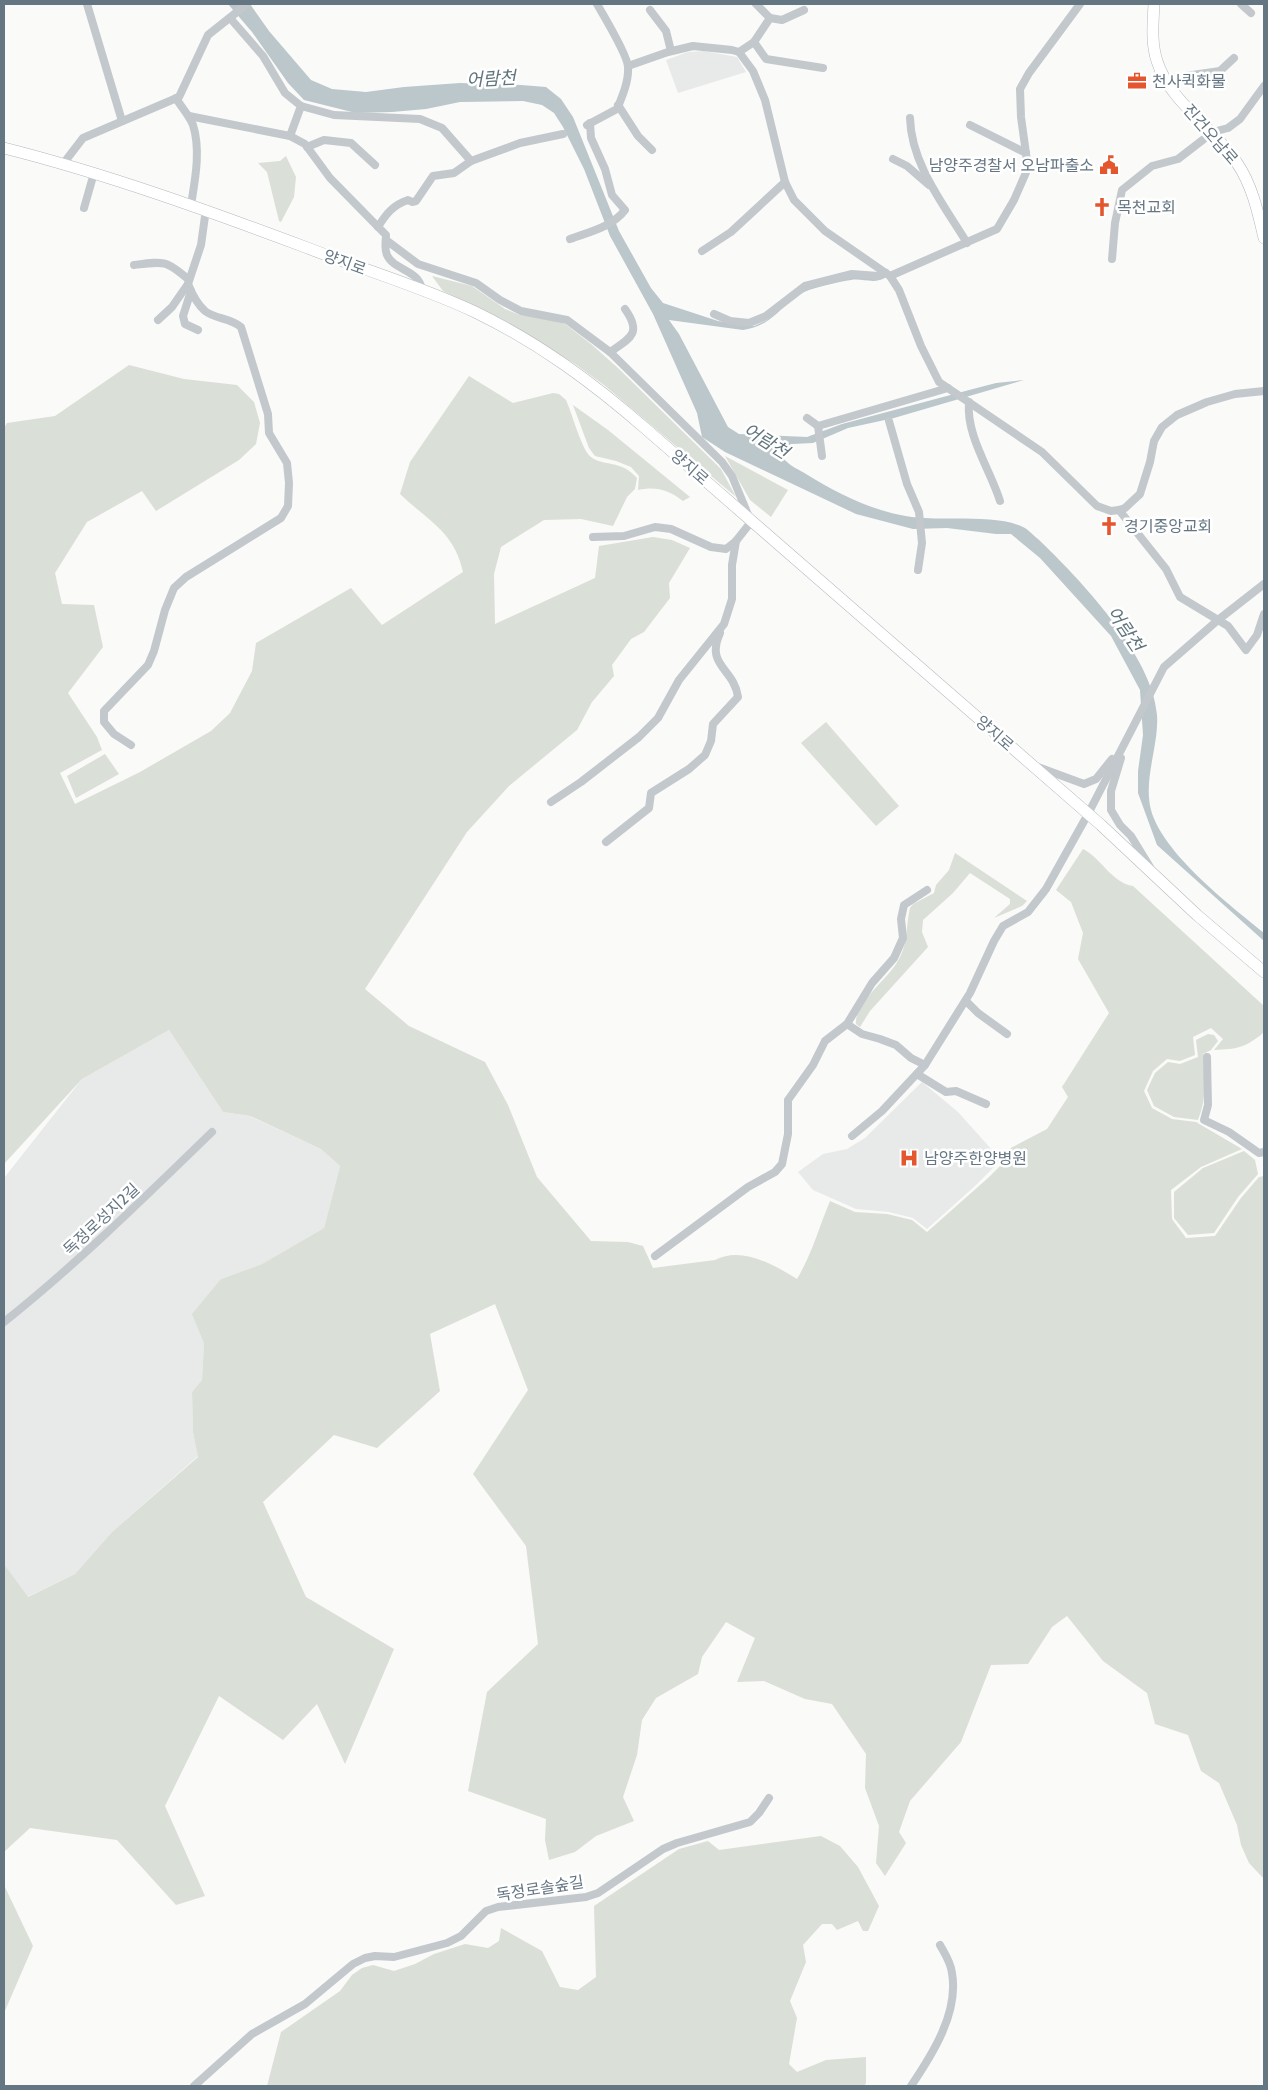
<svg xmlns="http://www.w3.org/2000/svg" width="1268" height="2090" font-family="Cabin,'Noto Sans KR',sans-serif">
	<style>
		.built { fill: #e8e9e9 }
		.green { fill: #dadfd7 }
		.water { fill: #bbc7cb }
		.lines { fill: none; stroke-linecap: round; stroke-linejoin: round }
		.secondary-casing { stroke: #b3babf; stroke-width: 12 }
		.street { stroke: #c3c8cc; stroke-width: 8 }
		.secondary { stroke: #fff; stroke-width: 11 }
		.labels { text-anchor: middle; stroke-width: 5; stroke-linejoin: round; paint-order: stroke }
		.poi-label { font-size: 16px; fill: #657683; stroke: #fff; text-anchor: start }
		.street-label { font-size: 16px; fill: #657683; stroke: #fff }
		.water-label { font-size: 18px; font-style: italic; fill: #60757c; stroke: #fff }
	</style>
	<rect width="100%" height="100%" fill="#fafaf8"/>
	<g class="built">
		<polygon points="704,51 737,57 746,72 678,93 666,60 688,52"/>
		<polygon points="169,1030 223,1112 249,1116 321,1149 340,1166 324,1228 262,1264 221,1279 204,1343 202,1380 192,1392 193,1432 198,1456 112,1532 75,1574 27,1597 4,1564 4,1178 82,1079"/>
		<polygon points="922,1082 958,1112 1001,1160 976,1185 927,1229 913,1218 889,1212 856,1209 813,1190 798,1172 823,1154 847,1149 865,1138"/>
	</g>
	<g class="green">
		<polygon points="286,156 296,177 294,197 281,222 279,221 267,172 258,163 280,161"/>
		<polygon points="432,276 472,286 505,309 520,315 537,316 565,324 591,344 618,368 721,469 736,497 604,385 575,364 508,323 443,291"/>
		<path d="M129,365L184,379L237,385L254,402L260,423L256,444L239,460L156,511L142,491L87,522L55,573L62,604L94,605L103,647L68,693L97,737L102,750L60,773L75,804L140,772L211,731L230,713L252,671L256,643L351,588L382,625L463,572C454,531 428,521 400,494L410,462L469,376L513,403L553,393L559,394L566,400C572,413 582,451 591,457C604,467 620,459 637,478L635,489L627,497L613,526L581,519L544,520L501,547L494,574L495,624L595,578L599,546L653,537L672,540L690,548L669,583L670,598L644,632L631,639L612,665L614,676L592,702L577,730L509,786L467,832L365,989L409,1026L485,1062L508,1105L537,1177L591,1241L628,1242L643,1246L653,1268L715,1260C742,1246 774,1265 797,1279C812,1254 819,1227 830,1201L855,1212L887,1214L912,1220L927,1232L988,1178L1005,1161L1001,1153L1047,1129L1068,1097L1062,1087L1109,1013L1078,959L1083,933L1071,902L1056,890L1083,849C1102,859 1112,883 1133,886L1264,1006L1263,1033C1245,1048 1237,1049 1214,1050L1223,1039L1211,1028L1193,1037L1195,1055L1180,1061L1167,1059L1153,1071L1144,1091L1152,1108L1172,1119L1196,1122L1242,1149L1201,1167L1171,1190L1172,1219L1186,1238L1215,1236L1241,1198L1259,1177L1264,1176V1879L1249,1863L1241,1845L1237,1825L1219,1783L1201,1771L1188,1735L1155,1724L1147,1693L1103,1661L1067,1616L1052,1627L1028,1664L991,1665L961,1742L910,1801L899,1832L906,1843L885,1876L876,1863L879,1826L865,1788L866,1754L832,1704L805,1699L764,1681L737,1682L755,1638L726,1622L702,1657L698,1674L656,1698L642,1720L637,1755L623,1797L634,1821L596,1836L575,1852L549,1860L545,1840L546,1819L468,1791L487,1692L538,1644L526,1546L473,1474L528,1390L495,1304L430,1334L440,1391L377,1448L334,1435L263,1502L306,1597L394,1649L345,1764L317,1704L283,1740L219,1696L165,1806L205,1896L176,1905L117,1840L30,1828L4,1852V1564L28,1597L75,1574L112,1532L198,1457L193,1432L192,1392L202,1380L204,1343L192,1314L221,1279L262,1264L324,1228L340,1166L321,1149L250,1116L223,1112L169,1030L82,1079L4,1164V428L7,423L55,416Z"/>
		<path d="M573,405L608,430L690,497L683,501C669,490 656,486 638,490L639,476L631,467L616,461L595,456L589,448Z"/>
		<polygon points="725,456 788,490 771,517 750,500"/>
		<polygon points="826,722 899,806 876,826 801,743"/>
		<polygon points="105,754 119,774 76,798 67,776"/>
		<path d="M955,853L1027,901L1022,906L994,918L1010,904V899L970,873L953,893L923,920L922,932L928,947L870,1011L860,1027L856,1024C854,1004 886,980 896,964C909,944 905,930 910,908L913,904L934,893L936,885L949,870Z"/>
		<path d="M1208,1034L1214,1035L1218,1041L1211,1050L1203,1054C1205,1077 1207,1098 1198,1120L1174,1117L1154,1106L1147,1090L1155,1073L1168,1062L1180,1064L1198,1057L1196,1040Z"/>
		<polygon points="1244,1151 1255,1160 1258,1174 1238,1197 1214,1233 1188,1235 1174,1218 1174,1192 1203,1168"/>
		<polygon points="821,1836 840,1846 858,1867 879,1906 868,1931 863,1931 858,1921 837,1930 832,1924 822,1924 803,1945 806,1962 790,2001 797,2018 789,2064 797,2072 826,2060 866,2057 866,2083 864,2086 267,2086 281,2032 340,1991 352,1975 362,1968 373,1965 394,1971 415,1964 434,1954 465,1944 488,1948 499,1941 501,1928 542,1951 560,1987 578,1990 596,1977 594,1906 679,1849 708,1841 719,1850"/>
		<polygon points="4,1885 33,1946 4,2013"/>
	</g>
	<path class="water" d="M228,4H250L269,31L311,80L332,89L366,92L404,87L460,83L521,85L546,87L561,99L573,117L619,231L651,288L663,303L718,321L743,326H754L767,320L805,289L845,277H886C875,285 863,278 851,280C838,282 822,286 809,290C783,299 776,326 743,330L669,320L679,334L728,427L739,434L807,437L842,424L973,389L996,383L1024,380L894,418L848,428L813,443L792,444L778,450C780,454 783,459 787,462C792,467 800,470 806,474C841,496 883,516 924,518C952,520 998,515 1023,527C1028,529 1034,536 1038,539C1079,578 1153,656 1157,715C1159,746 1143,779 1151,810C1163,854 1230,905 1264,933V941L1157,845L1138,793V771L1143,735L1140,690L1111,636L1040,558L1011,534H996L947,528L913,529L856,514L725,452L702,437L697,413L653,314L610,236L584,169L563,127L554,113L542,105L523,101L460,102L426,109L392,112L356,113L304,100L288,83L252,32Z"/>
	<g class="lines">
		<g class="secondary-casing">
			<g id="secondary">
				<path d="M1154,4C1153,23 1151,43 1157,61C1170,103 1214,127 1237,163C1252,185 1258,212 1264,238"/>
				<path d="M4,148C107,174 206,210 305,247C361,269 420,286 475,312C539,343 592,382 646,429L1101,825L1197,915L1264,972"/>
			</g>
		</g>
		<g class="street">
			<polyline points="87,4 122,121"/>
			<polyline points="756,4 770,18"/>
			<polyline points="1241,4 1251,13"/>
			<polyline points="650,10 666,31 671,51"/>
			<polyline points="230,18 263,56 285,93 301,106 334,115 420,119 442,128 471,161"/>
			<polyline points="754,42 766,59 823,68"/>
			<polyline points="739,52 754,42 770,18 782,20 804,10"/>
			<polyline points="628,66 668,52 693,46 732,50 739,52 753,71 765,100 785,182 794,200 825,231 890,276 899,290 921,346 939,382 1042,452 1097,506 1111,511 1119,510 1125,508 1140,494 1150,462 1154,441 1162,427 1177,415 1207,402 1235,394 1264,391"/>
			<polyline points="1165,79 1220,71 1234,58"/>
			<path d="M176,98C181,107 189,115 193,125C201,150 195,180 191,205"/>
			<polyline points="618,105 638,136 652,150"/>
			<path d="M189,116L290,136L305,144L330,178L386,235C386,242 384,249 387,255C394,271 419,269 422,290"/>
			<path d="M910,118C911,164 944,205 967,243"/>
			<path d="M587,125L617,109C622,97 629,81 628,67C628,56 604,16 597,4"/>
			<polyline points="970,125 1026,153"/>
			<polyline points="290,136 301,106"/>
			<polyline points="307,147 324,140 351,143 375,165"/>
			<polyline points="893,159 907,166 929,185"/>
			<polyline points="63,164 83,138 179,97 208,35 247,4"/>
			<polyline points="84,208 94,173"/>
			<path d="M378,227C386,214 393,205 408,200L412,202L416,201L433,176L454,173L471,161L520,143L563,134"/>
			<path d="M570,239C589,232 612,227 625,210L612,195L605,169L591,138L590,123"/>
			<polyline points="386,240 418,264 476,283 500,300 521,311 567,320 610,352 722,462 732,476 751,522 736,541 726,549 711,547 671,529 655,527 624,536 593,537"/>
			<polyline points="702,251 731,232 785,182"/>
			<polyline points="1112,259 1115,223 1122,190 1152,166 1178,159 1213,132 1228,128 1240,119 1264,86"/>
			<path d="M134,265C164,261 166,260 189,280"/>
			<polyline points="890,276 997,229 1014,200 1028,168 1021,117 1020,89 1029,73 1080,4"/>
			<polyline points="191,291 183,316 185,324 198,330"/>
			<polyline points="714,314 730,321 749,323 766,316 805,286 852,274 878,276 886,273"/>
			<polyline points="158,320 172,307 188,284"/>
			<path d="M610,352C631,338 642,333 625,309"/>
			<path d="M969,402C966,436 990,469 1000,501"/>
			<polyline points="807,418 818,426 948,388"/>
			<polyline points="889,421 907,484 919,512 922,543 918,570"/>
			<polyline points="818,426 822,456"/>
			<polyline points="1119,510 1166,569 1180,597 1228,626 1246,650 1257,635 1264,614"/>
			<path d="M131,745L114,734L104,722V711L148,665L154,651L165,610L174,588L186,577L281,518L288,506L289,483L287,463L269,433L268,414L241,327C230,318 215,319 205,311C197,304 192,294 188,284L201,245L206,209"/>
			<polyline points="1121,758 1111,791 1111,810 1120,825 1131,836 1150,867"/>
			<polyline points="1038,767 1084,784 1096,779 1112,759"/>
			<polyline points="551,802 581,782 639,737 658,718 679,680 724,624 732,599 732,565 736,541"/>
			<path d="M606,842L649,808L651,793L689,769L705,755L711,741L713,724L738,697C734,668 705,666 720,633"/>
			<polyline points="966,1001 978,1013 1007,1034"/>
			<polyline points="847,1024 862,1034 880,1039 896,1045 911,1058 925,1065"/>
			<polyline points="1207,1057 1208,1105 1204,1120 1229,1132 1259,1153 1264,1152"/>
			<polyline points="917,1074 946,1092 956,1091 986,1104"/>
			<polyline points="852,1136 882,1111 925,1065 970,993 994,941 1003,926 1028,912 1046,889 1088,814 1164,667 1218,620 1264,584"/>
			<polyline points="655,1256 748,1187 775,1172 782,1164 788,1134 788,1100 813,1065 825,1041 847,1024 872,983 894,958 903,938 901,919 904,905 927,890"/>
			<path d="M4,1322C77,1264 145,1197 212,1132"/>
			<polyline points="194,2086 252,2034 305,2004 353,1964 365,1958 375,1956 394,1957 447,1943 461,1936 486,1911 498,1907 586,1897 598,1893 663,1849 677,1843 750,1822 759,1813 769,1798"/>
			<path d="M911,2086C932,2055 959,2013 952,1973C951,1963 945,1954 940,1945"/>
		</g>
		<use href="#secondary" class="secondary"/>
	</g>
	<defs>
		<g id="office-bare" transform="scale(1.5)"><path d="M-6-3h4V-5.5h4V-3h4V5H-6ZM-1-4.5V-3h2v-1.5ZM-6 0V1H6V0Z" fill="#e4572e" stroke="#fff" stroke-width="2.5" paint-order="stroke"/></g>
		<g id="civic-bare" transform="scale(1.5)"><path d="M-.6-6.5H3V-4.5H.6V-3L4-1V1h2V6H-6V1h2V-1L-.6-3ZM-1.2 2.5V6h2.4V2.5Z" fill="#e4572e" stroke="#fff" stroke-width="2.5" paint-order="stroke"/></g>
		<g id="church-bare" transform="scale(1.5)"><path d="M-1.2-6h2.4v3.5h3.3v2.4h-3.3V6h-2.4V-.1h-3.3v-2.4h3.3Z" fill="#e4572e" stroke="#fff" stroke-width="2.5" paint-order="stroke"/></g>
		<g id="hospital-bare" transform="scale(1.5)"><path d="M-5-5h3v3.5h4V-5h3V5h-3V1.5h-4V5h-3Z" fill="#e4572e" stroke="#fff" stroke-width="2.5" paint-order="stroke"/></g>
	</defs>
	<g fill-rule="evenodd">
		<use href="#office-bare" x="1137" y="81"/>
		<use href="#civic-bare" x="1109" y="165"/>
		<use href="#church-bare" x="1102" y="207"/>
		<use href="#church-bare" x="1109" y="526"/>
		<use href="#hospital-bare" x="909" y="1158"/>
	</g>
	<g class="labels">
		<g class="poi-label">
			<text x="1152" y="87">천사퀵화물</text>
			<text x="1094" y="171" text-anchor="end">남양주경찰서 오남파출소</text>
			<text x="1117" y="213">목천교회</text>
			<text x="1124" y="532">경기중앙교회</text>
			<text x="924" y="1164">남양주한양병원</text>
		</g>
		<g class="street-label">
			<text transform="translate(1211 134) rotate(49)" y="6">진건오남로</text>
			<text transform="translate(345 262) rotate(20)" y="6">양지로</text>
			<text transform="translate(690 467) rotate(41)" y="6">양지로</text>
			<text transform="translate(995 733) rotate(41)" y="6">양지로</text>
			<text transform="translate(101 1219) rotate(-43)" y="6">독정로성지2길</text>
			<text transform="translate(540 1888) rotate(-9)" y="6">독정로솔숲길</text>
		</g>
		<g class="water-label">
			<text transform="translate(491 79) rotate(-3)" y="6">어람천</text>
			<text transform="translate(766 441) rotate(32)" y="6">어람천</text>
			<text transform="translate(1125 629) rotate(56)" y="6">어람천</text>
		</g>
	</g>
	<rect width="1268" height="2090" fill="none" stroke="#657683" stroke-width="10"/>
</svg>
